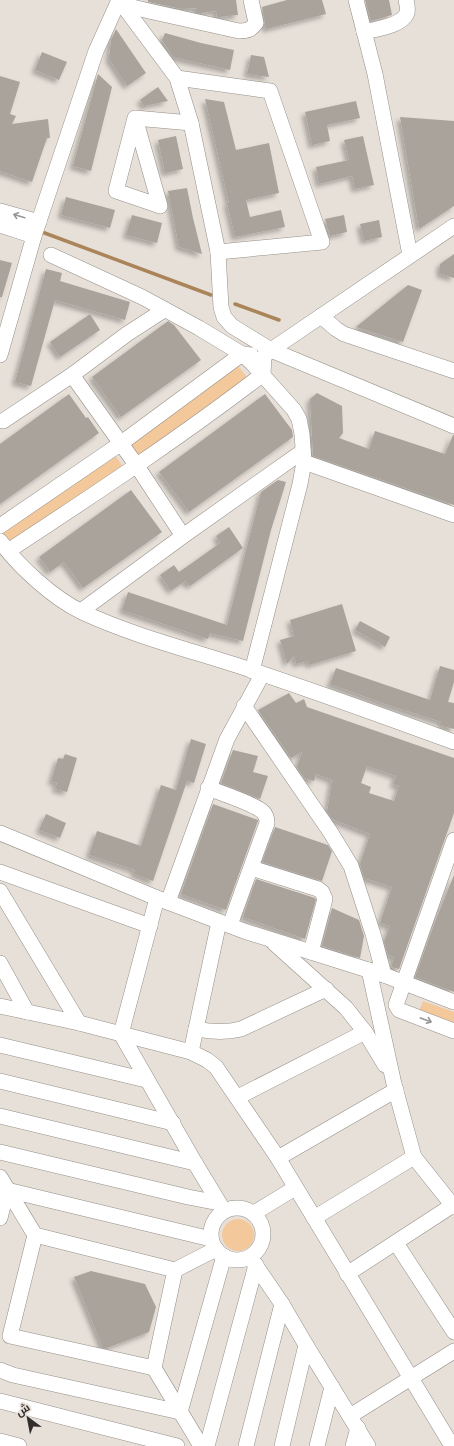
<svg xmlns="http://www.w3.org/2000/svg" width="454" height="1446" font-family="'Archivo Narrow',Cairo,sans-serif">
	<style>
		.green { fill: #f3c89a }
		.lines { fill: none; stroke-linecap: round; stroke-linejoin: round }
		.stream { stroke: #ab855a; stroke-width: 3.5 }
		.building { fill: #a9a39c; fill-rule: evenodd; filter: url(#shadow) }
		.minor-casing { stroke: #958f88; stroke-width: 16 }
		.minor { stroke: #fff; stroke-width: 15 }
		.oneway { stroke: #989696 }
	</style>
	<defs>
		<filter id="shadow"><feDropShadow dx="-3.5" dy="3.5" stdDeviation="2" flood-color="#0004"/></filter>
	</defs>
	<rect width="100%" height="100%" fill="#e7e0d9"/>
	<g class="green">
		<polygon points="236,363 249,380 141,464 126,442"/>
		<polygon points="113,453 128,473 9,547 0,535 0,531"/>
		<polygon points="423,1001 454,1012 454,1026 418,1013"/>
		<circle cx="238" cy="1235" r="16"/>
	</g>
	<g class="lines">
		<g class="stream">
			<polyline points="42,232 211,295"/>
			<polyline points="235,304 279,320"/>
		</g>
	</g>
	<g class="building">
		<polygon points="148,0 236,0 238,15 218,17 217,17 216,11 200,13 197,13 197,8 182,9 148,2"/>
		<polygon points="287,0 322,0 326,14 266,29 262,7"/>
		<polygon points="365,0 389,0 392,15 371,21"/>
		<polygon points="116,29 146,73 127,86 109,59 111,40"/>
		<polygon points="165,33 201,43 234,50 230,70 173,57 162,40"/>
		<polygon points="42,52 67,62 59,80 35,70"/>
		<polygon points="251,55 264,57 269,77 247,74"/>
		<polygon points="98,74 112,87 91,171 73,166"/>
		<polygon points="0,76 20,82 10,114 16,116 12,124 48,119 50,138 47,138 32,182 0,171"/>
		<polygon points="158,87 168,101 144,106 140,100"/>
		<polygon points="205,99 224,102 236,150 269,143 279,193 246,200 250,217 281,210 285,227 235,237 227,203 229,203"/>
		<polygon points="356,101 360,118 327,125 330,141 312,145 305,112"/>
		<polygon points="400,117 454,121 454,206 419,229"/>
		<polygon points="176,136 183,169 165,173 158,140"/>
		<polygon points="363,136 374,185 355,189 352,176 319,184 316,167 349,160 344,140"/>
		<polygon points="187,188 193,218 202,254 179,247 168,191"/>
		<polygon points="66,197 115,210 110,228 61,215"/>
		<polygon points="132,215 162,223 157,243 126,235"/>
		<polygon points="344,215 347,232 330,236 325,219"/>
		<polygon points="379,220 382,237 364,241 360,224"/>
		<polygon points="454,254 454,278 440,274 440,264"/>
		<polygon points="0,260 12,263 2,297 0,297"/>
		<polygon points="46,269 62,273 60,281 130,302 125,320 55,300 31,386 15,382"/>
		<polygon points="408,285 422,290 403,342 356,327"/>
		<polygon points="90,314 100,330 60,357 50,342"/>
		<polygon points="168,321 174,325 201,360 121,417 92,377"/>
		<polygon points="317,393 342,406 343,433 339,438 369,449 375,431 445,454 453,435 454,435 454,505 313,456 310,399"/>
		<polygon points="69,394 86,418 88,417 99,433 0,504 0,444"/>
		<polygon points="265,394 292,430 293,437 189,512 159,472"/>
		<polygon points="278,480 286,482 271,530 243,641 210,633 208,639 122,610 128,592 227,625 261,492"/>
		<polygon points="131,490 162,532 83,588 64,562 50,572 39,557"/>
		<polygon points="229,527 243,548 190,586 185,581 171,591 160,575 174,565 179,572 192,563 220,543 216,536"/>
		<polygon points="342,604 356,651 309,665 308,661 296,664 294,656 287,664 280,640 294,636 290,620"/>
		<polygon points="360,621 390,637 385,647 355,630"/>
		<polygon points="440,666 454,670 454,682 448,702 454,703 454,729 442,726 442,722 391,706 330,684 336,668 430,700"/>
		<path d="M289,693L296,703L304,699L307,707L454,758V813L399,969L391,967L394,957L388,955L384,942L390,926L380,923L392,887L364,878L360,864L370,834L332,819L327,812L332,780L316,774L314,781L304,778L297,767L302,752L291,758L258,710ZM367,766L396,776L393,784L399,786L394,801L369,793L371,787L361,783Z"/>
		<polygon points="191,739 206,744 194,783 187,781 153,881 134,874 135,870 89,855 97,831 141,846 161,785 176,790"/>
		<polygon points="233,750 258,756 253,772 268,776 260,799 221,783"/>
		<polygon points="65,754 77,758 67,792 55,789 57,783 51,781 58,758 63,759"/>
		<polygon points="213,804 258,820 258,821 226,910 181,894"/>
		<polygon points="46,814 66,823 60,838 39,830"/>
		<polygon points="275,827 328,845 332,851 322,881 262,862"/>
		<polygon points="454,875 454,992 415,977 435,922"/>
		<polygon points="256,879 315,898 316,900 305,939 243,917"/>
		<polygon points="332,908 359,920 364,936 360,958 322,946"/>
		<polygon points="91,1271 145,1284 156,1307 149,1332 107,1348 103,1348 74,1277"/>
	</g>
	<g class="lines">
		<g class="minor-casing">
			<g id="minor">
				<polyline points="119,0 177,78 191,123 218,252 221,307 224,317 232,326 271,350 454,426"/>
				<polyline points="356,0 375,74 410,255"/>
				<path d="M120,1L128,6L149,11L239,31C247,31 251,30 256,23L251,0"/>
				<path d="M364,32C376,29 402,26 407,13C408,9 407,4 406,0"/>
				<polyline points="177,78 270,91 322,242 218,252"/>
				<polyline points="135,118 160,206 116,191 135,118 191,123"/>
				<polyline points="0,211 39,222"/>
				<polyline points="0,225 34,236"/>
				<polyline points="51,255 142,297 199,328 242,354 252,363 294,410 299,419 302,434 304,462 300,484 252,671"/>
				<polyline points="321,316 336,329 344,334 454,371"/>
				<polyline points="0,355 34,236 96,51 119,0"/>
				<polyline points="72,375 137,466 183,536"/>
				<polyline points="3,421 72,375 127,334 164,310"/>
				<polyline points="304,462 454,515"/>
				<polyline points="0,526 120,444 242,354 251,355"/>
				<path d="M0,541C18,566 53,598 82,612C136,637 194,651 251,670C319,693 386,717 454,742"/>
				<path d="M8,551C95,494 181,437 263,374L264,356L271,350L454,226"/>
				<polyline points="81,611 183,536 303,451"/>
				<polyline points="244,706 331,833 351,866 373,934 384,975"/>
				<path d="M208,788C221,793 255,804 263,812C266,815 267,819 267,823L230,925"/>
				<polyline points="0,833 157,898 244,931 384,975 454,1002"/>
				<polyline points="454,840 396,1005 399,1010 454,1031"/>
				<polyline points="251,868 318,889 322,892 325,899 311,952"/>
				<polyline points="0,872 150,926"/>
				<polyline points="0,891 79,1023"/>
				<polyline points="157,898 121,1034 195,1163 224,1211"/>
				<polyline points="168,902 227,739 262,675"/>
				<polyline points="274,943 346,1008 365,1032 385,1065"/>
				<polyline points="0,963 27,1012"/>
				<polyline points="369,970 394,1084 414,1157 454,1207"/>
				<polyline points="0,1006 79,1023 191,1052 207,1060 216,1067 278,1158 452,1446"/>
				<path d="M196,1029C212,1032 225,1033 241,1029L326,989"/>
				<polyline points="0,1045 146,1080"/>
				<polyline points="191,1052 219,922"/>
				<polyline points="0,1081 173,1123"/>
				<polyline points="238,1097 365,1032"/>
				<polyline points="0,1116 195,1163"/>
				<polyline points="0,1152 188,1197 219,1203"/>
				<polyline points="278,1158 396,1090"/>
				<polyline points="0,1177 35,1235 175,1270 154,1368 201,1446"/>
				<circle cx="237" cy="1234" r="26"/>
				<polyline points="254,1213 295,1188"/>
				<polyline points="0,1218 7,1190 211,1239"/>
				<polyline points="314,1218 414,1157"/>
				<polyline points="35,1235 10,1336 154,1368"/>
				<polyline points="396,1243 454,1332"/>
				<polyline points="250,1257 282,1304 306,1345 368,1446"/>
				<polyline points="175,1270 216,1249"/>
				<polyline points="347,1274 453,1205 454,1203"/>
				<polyline points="0,1370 13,1375 180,1412 224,1256"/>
				<polyline points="0,1401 177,1446"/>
				<polyline points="350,1416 454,1351"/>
				<polyline points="0,1441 19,1446"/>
				<polyline points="207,1446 256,1265"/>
				<polyline points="246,1446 282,1304"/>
				<polyline points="282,1446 306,1345"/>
				<polyline points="317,1446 332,1387"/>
				<polyline points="353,1446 358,1428"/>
			</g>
		</g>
		<use href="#minor" class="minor"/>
	</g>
	<defs><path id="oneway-shaft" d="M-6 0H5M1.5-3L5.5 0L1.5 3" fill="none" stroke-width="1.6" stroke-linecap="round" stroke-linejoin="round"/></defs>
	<g class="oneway">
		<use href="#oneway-shaft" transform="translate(19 216) rotate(-163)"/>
		<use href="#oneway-shaft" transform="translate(426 1020) rotate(20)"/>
	</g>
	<g transform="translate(28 1418) rotate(328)" stroke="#e7e0d9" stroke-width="3" paint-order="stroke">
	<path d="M0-3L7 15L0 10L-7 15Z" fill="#312e2c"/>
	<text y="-6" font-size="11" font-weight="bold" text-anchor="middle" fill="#312e2c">ش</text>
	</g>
</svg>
